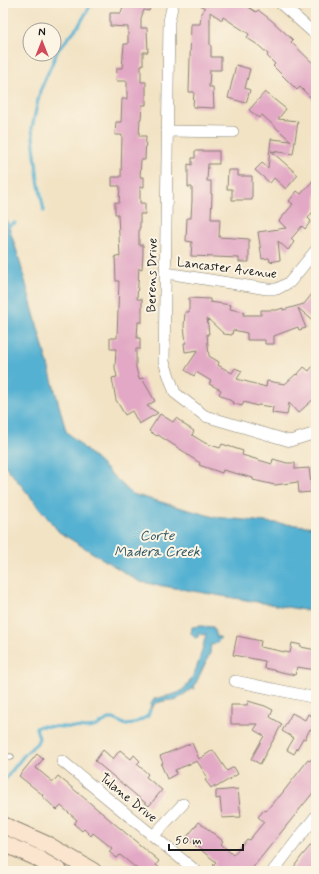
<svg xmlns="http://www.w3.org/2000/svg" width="319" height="874" font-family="Mynerve,sans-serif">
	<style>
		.water { fill: #54b1d2; stroke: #386677 }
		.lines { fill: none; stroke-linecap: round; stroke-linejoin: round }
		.stream { stroke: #54b1d2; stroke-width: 3 }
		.building { fill: #e2a8c5 }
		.lane-casing { stroke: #878070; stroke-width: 7 }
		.street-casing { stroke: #878070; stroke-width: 12 }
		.secondary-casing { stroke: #878070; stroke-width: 18 }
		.lane { stroke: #fff; stroke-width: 5.5 }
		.street { stroke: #fff; stroke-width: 11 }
		.secondary { stroke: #fbe5cf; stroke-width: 16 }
		.labels { text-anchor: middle; stroke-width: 4; stroke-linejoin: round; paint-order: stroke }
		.street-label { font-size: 13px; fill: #1c1c1c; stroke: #fcf5e5 }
		.water-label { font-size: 14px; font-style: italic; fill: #325865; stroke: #fcf5e5 }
	</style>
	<rect width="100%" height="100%" fill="#fcf5e5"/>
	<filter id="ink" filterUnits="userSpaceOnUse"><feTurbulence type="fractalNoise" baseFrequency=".025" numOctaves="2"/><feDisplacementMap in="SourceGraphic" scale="8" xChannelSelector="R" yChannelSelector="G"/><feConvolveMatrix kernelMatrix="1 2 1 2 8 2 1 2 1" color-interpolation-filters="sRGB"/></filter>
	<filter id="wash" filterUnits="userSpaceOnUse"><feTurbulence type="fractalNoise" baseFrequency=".012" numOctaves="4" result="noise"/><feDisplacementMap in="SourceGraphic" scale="16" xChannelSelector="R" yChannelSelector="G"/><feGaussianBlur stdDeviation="0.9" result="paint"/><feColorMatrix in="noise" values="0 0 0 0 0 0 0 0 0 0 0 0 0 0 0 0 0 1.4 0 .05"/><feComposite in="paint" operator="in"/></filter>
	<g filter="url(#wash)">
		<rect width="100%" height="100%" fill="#f2e3c5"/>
		<g class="water">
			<polygon points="3,209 18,255 66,431 132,494 214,517 316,527 316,612 140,582 59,532 3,463"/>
			<path d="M200,626L213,627L215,631L217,637H220V639L214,645L211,644L210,653L194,687L195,689H191L175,701L168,700L156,703L150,710L151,704L154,699C161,697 176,695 181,691C196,681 202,650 206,634L202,635L199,633L198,637L195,638L191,634L192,627Z"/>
		</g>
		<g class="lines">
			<g class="stream">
				<polyline points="44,211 38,180 32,128 40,91 58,50 79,25 92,3"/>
				<polyline points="3,228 15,223"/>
				<polyline points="3,782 25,754 37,743 39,738 36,728 40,726 89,728 97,726 108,719 114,719 126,725 133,724 148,716 150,710"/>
			</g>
		</g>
		<g id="blocks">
			<g class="building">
				<polygon points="124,3 151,3 149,11 144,10 141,18 141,28 147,28 148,52 143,52 143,65 141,65 141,82 146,82 146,105 142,105 141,119 140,119 139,136 146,136 145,160 141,160 140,177 144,177 144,187 140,187 140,203 145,203 145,214 140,214 140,228 139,228 139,245 143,245 143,254 142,269 139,268 137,299 142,299 142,322 138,322 137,338 140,338 140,349 136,349 136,368 139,379 143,378 144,382 155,401 147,406 158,413 139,424 132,411 125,415 116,400 112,378 117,377 115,368 116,349 110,349 110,338 117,338 119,281 116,281 115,256 120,257 118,214 115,214 115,202 119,203 120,186 112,186 112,177 121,177 122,135 115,135 116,122 121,122 122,99 127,99 127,81 116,81 117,68 122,68 124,44 128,44 128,27 110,26 110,13 121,13"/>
				<polygon points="196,3 242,3 256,12 258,10 270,19 293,40 291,42 316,66 316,103 300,87 297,90 273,66 275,64 267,56 268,54 258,45 247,38 249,34 223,17 222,20 210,12 210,45 211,46 211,57 221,57 221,70 210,70 209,87 213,87 214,108 193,107 194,92 189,92 191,24 200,24 201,15 205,8"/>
				<polygon points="236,65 250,69 245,88 250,90 246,103 228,98"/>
				<polygon points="265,92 286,109 278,119 298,121 293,154 271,151 298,175 286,189 274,178 270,183 255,170 262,163 268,168 271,139 291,141 262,115 259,118 249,110"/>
				<polygon points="195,151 219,151 219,164 208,164 207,181 211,181 211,194 212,194 211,219 220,219 219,237 249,239 249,262 239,262 239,258 191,256 192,242 186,241 187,218 191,218 192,201 192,187 188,187 188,164 192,165 192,158 195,158"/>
				<polygon points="228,170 238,170 238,176 252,176 252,200 232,200 232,189 227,189"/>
				<polygon points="316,177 316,208 308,218 311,221 305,229 302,226 291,239 294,242 288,250 278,241 280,260 270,262 269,258 262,259 258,232 286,228 279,221 293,204 289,201 297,191 301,194"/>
				<polygon points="316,289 316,323 298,308 306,328 299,330 298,327 274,336 274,344 265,344 265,340 247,340 247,333 233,330 232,335 224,334 207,318 209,334 207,334 209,356 219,362 218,365 232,373 235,368 242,371 237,379 266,387 267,381 285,384 296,374 297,375 304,367 309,371 316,362 316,397 298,413 289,403 287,415 272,413 273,407 258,405 257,406 244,402 242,406 232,403 233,402 219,394 221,390 209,384 211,381 196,372 194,376 185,370 198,350 185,352 184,343 186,343 184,326 185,312 189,312 189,298 210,299 210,302 231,305 230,309 244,312 243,315 261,315 261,310 277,310 283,308 283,310 304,304"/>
				<polygon points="160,414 173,422 176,418 183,423 183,424 194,431 192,435 205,443 220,448 222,444 243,451 242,455 272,464 273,459 287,463 295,463 295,469 309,468 312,492 299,493 298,482 275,485 253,480 253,478 223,470 222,473 199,465 200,463 186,454 186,453 158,435 157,436 149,431"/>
				<polygon points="237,636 261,641 260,647 290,653 292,643 301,645 301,647 316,650 316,670 297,667 295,675 264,668 265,661 233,655"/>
				<polygon points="248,701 265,706 273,710 270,717 282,724 260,764 251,759 264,736 254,730 258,724 231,724 231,705 247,705"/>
				<polygon points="292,713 305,720 308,714 316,718 316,722 311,730 310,729 305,739 303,738 294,754 287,750 294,738 282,731"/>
				<polygon points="192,743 199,759 213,750 227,771 234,767 238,774 215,788 215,785 211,788 205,780 208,778 197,761 175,770 176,774 167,779 161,764 163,763 160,756"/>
				<polygon points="103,750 113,759 120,750 131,759 134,755 140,761 137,764 148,774 146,777 162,790 149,806 95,761"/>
				<polygon points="316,753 316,789 250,871 220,871 213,865 216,862 186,838 199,822 223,841 221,844 233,855 247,839 249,840 264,822 258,817 264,810 266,811 275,800 280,796 308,760 310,761"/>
				<polygon points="37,754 43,759 36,768 53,782 58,776 159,861 156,865 164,871 140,871 120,855 117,858 109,852 112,848 93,833 91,836 84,829 82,831 74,824 77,820 61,806 57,810 42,796 43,795 19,776"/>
				<polygon points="238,789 241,817 222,818 220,798 216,799 216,791"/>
				<polygon points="316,839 316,871 291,871 301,857"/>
			</g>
		</g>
	</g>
	<g filter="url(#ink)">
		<use href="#blocks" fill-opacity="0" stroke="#878070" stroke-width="1"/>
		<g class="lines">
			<g class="lane-casing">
				<polyline id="lane" points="3,757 11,757"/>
			</g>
			<g class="street-casing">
				<g id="street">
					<polyline points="173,3 169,21 164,362 175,393 205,416 290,441 316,433"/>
					<polyline points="280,3 316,35"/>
					<polyline points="167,131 233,132"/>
					<polyline points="166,273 267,289 277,289 290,282 316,250"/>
					<polyline points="235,681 316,698"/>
					<polyline points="62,761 196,871"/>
					<polyline points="154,835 183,804"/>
					<polyline points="273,871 316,816"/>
				</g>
			</g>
			<g class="secondary-casing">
				<g id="secondary">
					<polyline points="3,825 48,845 93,871"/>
					<polyline points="3,843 35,857 59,871"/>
				</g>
			</g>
			<use href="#lane" class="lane"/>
			<use href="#street" class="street"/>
			<use href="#secondary" class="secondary"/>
		</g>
	</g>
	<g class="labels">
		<g class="street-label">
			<text transform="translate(227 267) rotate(7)" y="5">Lancaster Avenue</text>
			<text transform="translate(151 275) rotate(-89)" y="5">Berens Drive</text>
			<text transform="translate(129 797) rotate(39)" y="5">Tulane Drive</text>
		</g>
		<g class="water-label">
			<text x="157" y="540">Corte<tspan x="157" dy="16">Madera Creek</tspan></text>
		</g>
	</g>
	<rect width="319" height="874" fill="none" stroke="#fcf5e5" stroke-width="16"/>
	<g transform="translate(42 42)"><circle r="19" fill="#fcf5e5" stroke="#a29e95"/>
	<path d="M0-3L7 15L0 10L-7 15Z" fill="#d1495b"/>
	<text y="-6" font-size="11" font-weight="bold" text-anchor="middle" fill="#1c1c1c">N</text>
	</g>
	<path d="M169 844v6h74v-6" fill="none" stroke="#1c1c1c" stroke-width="2"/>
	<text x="175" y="844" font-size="12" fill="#1c1c1c" stroke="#fcf5e5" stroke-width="3" paint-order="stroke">50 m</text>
</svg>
